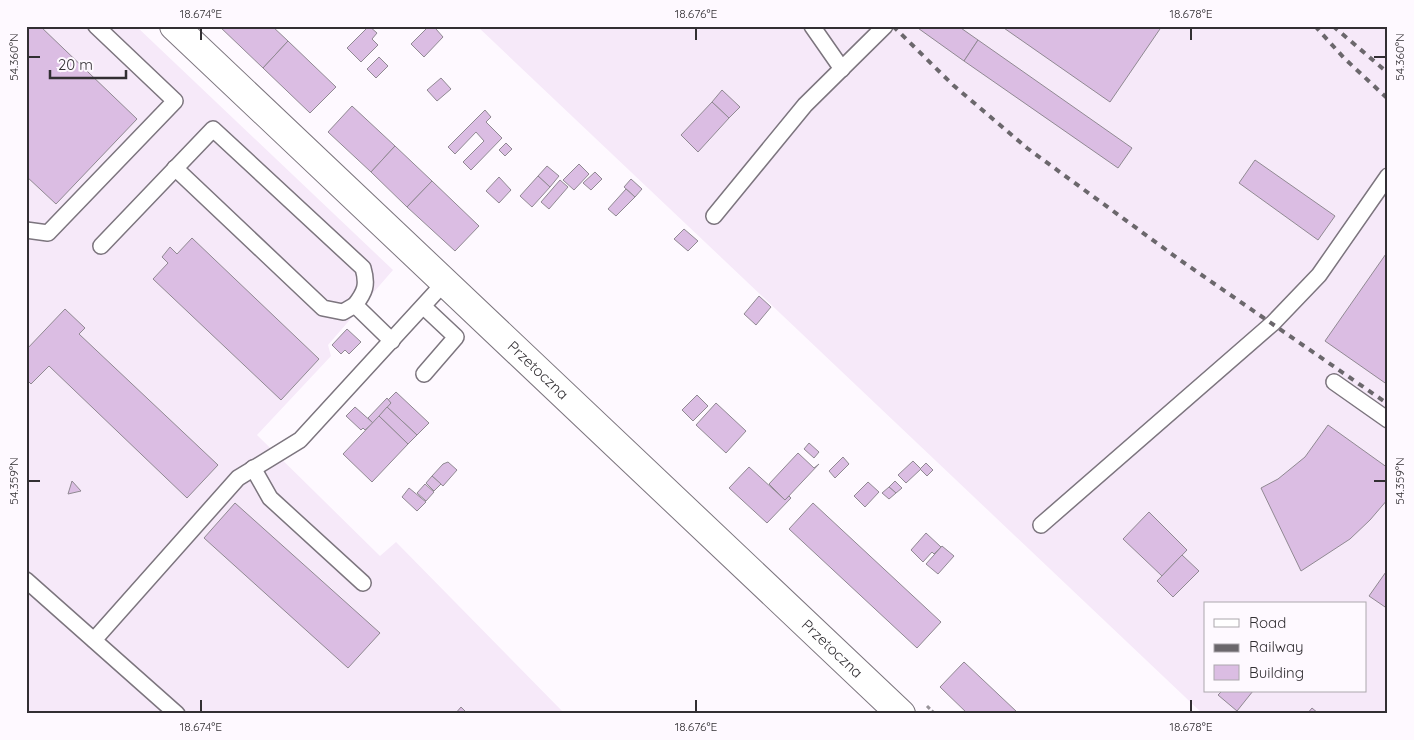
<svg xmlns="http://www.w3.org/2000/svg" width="1414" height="740" font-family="Quicksand,sans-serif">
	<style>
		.built { fill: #f6e9f9; fill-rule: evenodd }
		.building { fill: #dbbde3; stroke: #908992 }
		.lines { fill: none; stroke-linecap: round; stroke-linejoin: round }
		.service-casing { stroke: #7c757e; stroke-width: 18 }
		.minor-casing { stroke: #7c757e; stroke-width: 30 }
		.path { stroke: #989499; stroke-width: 3; stroke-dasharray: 4 2.5; stroke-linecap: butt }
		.service { stroke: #fff; stroke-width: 15 }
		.minor { stroke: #fff; stroke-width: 28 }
		.rail { stroke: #6b676c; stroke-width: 4; stroke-dasharray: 6 6; stroke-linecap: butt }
		.ticks { fill: none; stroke: #322f33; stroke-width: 2 }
		.labels { text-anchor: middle; stroke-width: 4.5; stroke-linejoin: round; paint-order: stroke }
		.street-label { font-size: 15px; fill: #322f33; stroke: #fef9ff }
		.neatline { fill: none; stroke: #322f33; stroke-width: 2 }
		.ticks-label { font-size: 12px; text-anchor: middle; fill: #322f33 }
	</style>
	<rect width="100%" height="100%" fill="#fef9ff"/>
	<g class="built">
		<polygon points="26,26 136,26 393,270 328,345 331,356 257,435 380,556 396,542 565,714 26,714"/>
		<path d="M477,26H1388V714H1203ZM1205,604H1365V691H1205Z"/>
	</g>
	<g class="building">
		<polygon points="26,26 40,26 137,119 56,204 26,176"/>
		<polygon points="219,26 272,26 288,41 263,68"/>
		<polygon points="369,26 377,33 372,39 378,45 361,62 347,48"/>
		<polygon points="429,26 439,26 436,29 443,37 424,57 411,44"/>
		<polygon points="915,26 958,26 978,40 964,61"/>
		<polygon points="1001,26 1162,26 1110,102"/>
		<polygon points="978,40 1132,148 1118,168 964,61"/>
		<polygon points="288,41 336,87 310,113 263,68"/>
		<polygon points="379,57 388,66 376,78 367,69"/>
		<polygon points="441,78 451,89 437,101 427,90"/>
		<polygon points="722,90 740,107 729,118 712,102"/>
		<polygon points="712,102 729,118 698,152 681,135"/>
		<polygon points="352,106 395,146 371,172 328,132"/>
		<polygon points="485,110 491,117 486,122 502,138 471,170 463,162 484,141 476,132 455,154 448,147"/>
		<polygon points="506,143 512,149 505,156 499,150"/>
		<polygon points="395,146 432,181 407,207 371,172"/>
		<polygon points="1255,160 1335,216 1318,240 1239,183"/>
		<polygon points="579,164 589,174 574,190 563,180"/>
		<polygon points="547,166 559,176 550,187 538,176"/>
		<polygon points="595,172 602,179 591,190 583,183"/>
		<polygon points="538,176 550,187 532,207 520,196"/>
		<polygon points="499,177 511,190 499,203 486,191"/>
		<polygon points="631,179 642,189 635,197 624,187"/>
		<polygon points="560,180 568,187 549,209 541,202"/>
		<polygon points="432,181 479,226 455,251 407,207"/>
		<polygon points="626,189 635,197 616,216 608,209"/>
		<polygon points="684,229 698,241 688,251 674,239"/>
		<polygon points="192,238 319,359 281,400 153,279 168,263 162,257 170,247 177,254"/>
		<polygon points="1388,251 1388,385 1325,341"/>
		<polygon points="759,296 771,307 756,325 744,314"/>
		<polygon points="65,309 85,328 79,334 218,465 187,498 49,366 31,384 26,379 26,350"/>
		<polygon points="347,329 361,342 349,354 345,350 341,354 332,345"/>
		<polygon points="396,392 429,423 417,435 387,407 391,403 388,400"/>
		<polygon points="697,395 708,406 693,421 682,410"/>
		<polygon points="387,398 391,403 373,423 368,418"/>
		<polygon points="716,403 746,431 726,453 696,425"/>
		<polygon points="355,407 373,423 365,430 363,428 361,430 346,416"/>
		<polygon points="387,407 417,435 408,444 379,416"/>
		<polygon points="379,416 408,444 372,482 343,454"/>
		<polygon points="1328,425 1388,468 1388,499 1370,520 1350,539 1301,571 1261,488 1278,479 1305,457"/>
		<polygon points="809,443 819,452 814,458 804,449"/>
		<polygon points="798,453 814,468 819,464 785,500 769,484"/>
		<polygon points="843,457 849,464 835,478 829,471"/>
		<polygon points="913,461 921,469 906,483 898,475"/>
		<polygon points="448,462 457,470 443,486 432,476 443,464"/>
		<polygon points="926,463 933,470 927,476 920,469"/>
		<polygon points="749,467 785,500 789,496 791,498 767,523 729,488"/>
		<polygon points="432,476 441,484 434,491 426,483"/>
		<polygon points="72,481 81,491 68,494"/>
		<polygon points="895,481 902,488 896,493 889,487"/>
		<polygon points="868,482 879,492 865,507 854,496"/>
		<polygon points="425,484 434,492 426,501 417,493"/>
		<polygon points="889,487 896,493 889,499 882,493"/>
		<polygon points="409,488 426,502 417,511 402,497"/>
		<polygon points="235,503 380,633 348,668 204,538"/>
		<polygon points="813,503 941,622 917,648 789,529"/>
		<polygon points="1149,512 1187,550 1162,576 1123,539"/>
		<polygon points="926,533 941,547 934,554 932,552 923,562 911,550"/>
		<polygon points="942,546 954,556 938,574 926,564"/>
		<polygon points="1182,555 1199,571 1173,597 1157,581"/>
		<polygon points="1388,569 1388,609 1369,596"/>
		<polygon points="964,662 1017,712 1015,714 968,714 940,687"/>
		<polygon points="1222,691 1253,691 1237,711 1218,695"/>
		<polygon points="461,707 468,714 455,714"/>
		<polygon points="1312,708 1319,714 1307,714"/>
	</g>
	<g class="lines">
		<g class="service-casing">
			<g id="service">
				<polyline points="812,26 842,69"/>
				<polyline points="175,168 323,308 343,312 355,305"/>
				<polyline points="714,216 805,105 885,26"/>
				<polyline points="26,230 48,233 175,101 96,26"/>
				<path d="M101,246L213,129L363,268C368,285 365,292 355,305L392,341"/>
				<polyline points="424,307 456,337 424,374"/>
				<polyline points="1334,382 1388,420"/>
				<polyline points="253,468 270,498 363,583"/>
				<polyline points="1041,525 1273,323 1319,275 1388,176"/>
				<polyline points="26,580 177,714"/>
				<polyline points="94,640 238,478 300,440 445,282"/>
			</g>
		</g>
		<g class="minor-casing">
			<g id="minor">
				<path id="s1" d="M174,26L901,714"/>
			</g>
		</g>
		<polyline class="path" points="927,706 935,714"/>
		<use href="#service" class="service"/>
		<use href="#minor" class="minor"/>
		<g class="rail">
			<polyline points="893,26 953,85 1027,148 1180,260 1388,404"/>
			<polyline points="1315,26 1344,58 1388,99"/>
			<polyline points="1333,26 1388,73"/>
			<polyline points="1385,26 1388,28"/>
		</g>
	</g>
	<path class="ticks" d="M201,28V40M696,28V40M1191,28V40M28,57H40M1374,57H1386M28,481H40M1374,481H1386M201,700V712M696,700V712M1191,700V712"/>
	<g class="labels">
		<g class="street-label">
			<text dy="5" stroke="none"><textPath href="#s1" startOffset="501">Przetoczna</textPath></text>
			<text dy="5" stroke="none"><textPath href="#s1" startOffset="906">Przetoczna</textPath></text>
		</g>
	</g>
	<rect width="1414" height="740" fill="none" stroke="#fef9ff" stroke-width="55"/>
	<rect x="1204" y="602" width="162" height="90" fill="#fef9ff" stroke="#aca8ad"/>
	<rect x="1214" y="619" width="25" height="8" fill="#ffffff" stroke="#aca8ad"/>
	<text x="1249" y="628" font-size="15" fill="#322f33">Road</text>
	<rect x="1214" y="644" width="25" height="8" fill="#6b676c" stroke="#aca8ad"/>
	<text x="1249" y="652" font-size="15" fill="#322f33">Railway</text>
	<rect x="1214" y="665" width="25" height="15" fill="#dbbde3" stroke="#aca8ad"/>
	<text x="1249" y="678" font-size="15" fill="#322f33">Building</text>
	<path d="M50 70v8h76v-8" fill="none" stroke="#322f33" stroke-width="2.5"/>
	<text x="58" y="70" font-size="15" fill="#322f33" stroke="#fef9ff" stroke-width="4" paint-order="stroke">20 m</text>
	<rect x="28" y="28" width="1358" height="684" class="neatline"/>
	<g class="ticks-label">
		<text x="201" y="18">18.674°E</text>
		<text x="696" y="18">18.676°E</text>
		<text x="1191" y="18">18.678°E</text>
		<text transform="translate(14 57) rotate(-90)" y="4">54.360°N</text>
		<text transform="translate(1400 57) rotate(-90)" y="4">54.360°N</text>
		<text transform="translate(14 481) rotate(-90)" y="4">54.359°N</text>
		<text transform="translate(1400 481) rotate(-90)" y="4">54.359°N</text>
		<text x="201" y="731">18.674°E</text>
		<text x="696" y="731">18.676°E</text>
		<text x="1191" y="731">18.678°E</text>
	</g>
</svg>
